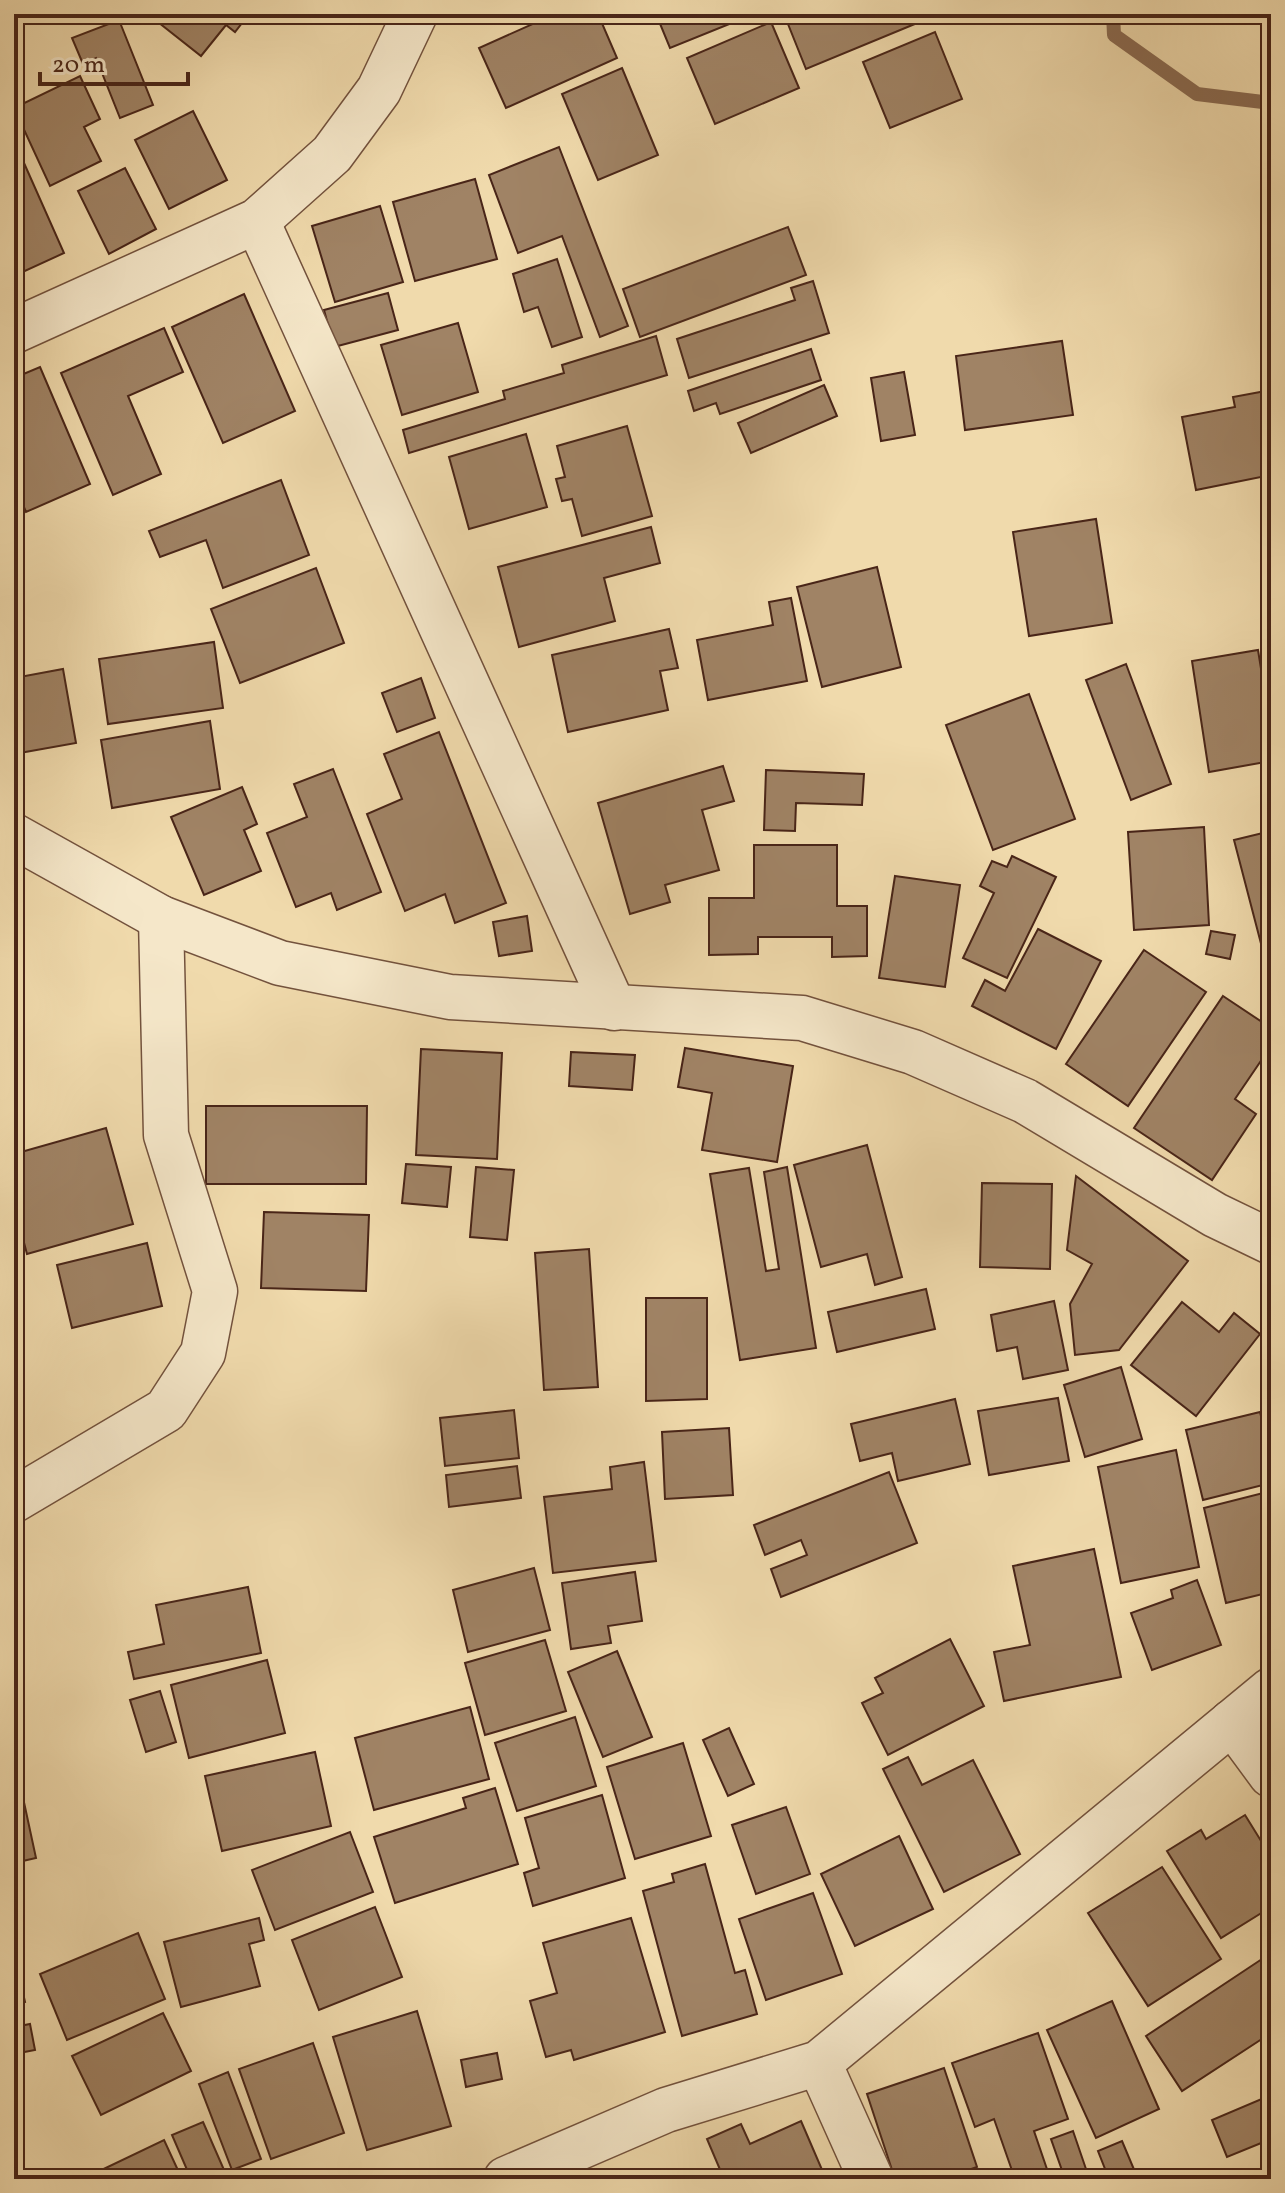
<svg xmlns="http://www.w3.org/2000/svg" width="1285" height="2193" font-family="Vollkorn,serif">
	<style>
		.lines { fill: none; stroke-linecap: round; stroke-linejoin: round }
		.stream { stroke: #8b6c53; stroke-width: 14 }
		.building { fill: #a08365; stroke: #492518; stroke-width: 2 }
		.street-casing { stroke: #73523d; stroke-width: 47 }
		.street { stroke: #f5e7c9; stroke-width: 44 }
	</style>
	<rect width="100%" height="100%" fill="#f0daac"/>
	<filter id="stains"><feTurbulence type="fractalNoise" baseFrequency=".0025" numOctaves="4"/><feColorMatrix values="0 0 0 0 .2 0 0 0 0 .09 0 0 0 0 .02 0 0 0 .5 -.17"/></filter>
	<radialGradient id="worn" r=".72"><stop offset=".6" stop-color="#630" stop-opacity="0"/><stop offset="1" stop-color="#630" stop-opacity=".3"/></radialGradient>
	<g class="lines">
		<polyline class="stream" points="1113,14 1114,35 1197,94 1271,103"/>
	</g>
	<g class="building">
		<polygon points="40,14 69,14 43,23"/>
		<polygon points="249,14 235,32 226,25 201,56 149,15"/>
		<polygon points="555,14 598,14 617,58 506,108 479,48"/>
		<polygon points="656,14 754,14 670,48"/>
		<polygon points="784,14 939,14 806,69"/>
		<polygon points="119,20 153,105 120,118 96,58 83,64 72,38"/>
		<polygon points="771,22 799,88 715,124 687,58"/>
		<polygon points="935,32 962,99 890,128 863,62"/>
		<polygon points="622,68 658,155 598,180 562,94"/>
		<polygon points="80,76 100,119 84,127 101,161 50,186 14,108"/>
		<polygon points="193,111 227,180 169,209 135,140"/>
		<polygon points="559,147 628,326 600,337 562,236 518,253 489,175"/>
		<polygon points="20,154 64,253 14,276 14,156"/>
		<polygon points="125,168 156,229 109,254 78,191"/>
		<polygon points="475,179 497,259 415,281 393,202"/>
		<polygon points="380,206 403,282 335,302 312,226"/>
		<polygon points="788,227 806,275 640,337 623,289"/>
		<polygon points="557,259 582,337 552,347 538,307 524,312 513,274"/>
		<polygon points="813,281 829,333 689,378 677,339 795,300 791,288"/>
		<polygon points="388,293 398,330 334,347 324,310"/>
		<polygon points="244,294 295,411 223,443 172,327"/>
		<polygon points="458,323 478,392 402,415 381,345"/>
		<polygon points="164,328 183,372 128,396 161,474 113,495 61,373"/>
		<polygon points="656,336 667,375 409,453 403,430 505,399 503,391 564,373 562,365"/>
		<polygon points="1062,341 1073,415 965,430 956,356"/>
		<polygon points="811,349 821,380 720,414 716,403 694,411 688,391"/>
		<polygon points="40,367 90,484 26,512 14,483 14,378"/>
		<polygon points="904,372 915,435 881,441 871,378"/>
		<polygon points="824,385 837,416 751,453 738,423"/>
		<polygon points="1271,390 1271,475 1196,490 1182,417 1235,407 1233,397"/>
		<polygon points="627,426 652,516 582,536 572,499 562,501 556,479 565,477 557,446"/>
		<polygon points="526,434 547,507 469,529 449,457"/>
		<polygon points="281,480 309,555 223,588 206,540 160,557 149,531"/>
		<polygon points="1096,519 1112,623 1029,636 1013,532"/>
		<polygon points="651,527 660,563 604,578 615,621 519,647 498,567"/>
		<polygon points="877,567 901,667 822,687 797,587"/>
		<polygon points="316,568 344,643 240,683 211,609"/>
		<polygon points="791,598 807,681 708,700 697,640 773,625 769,602"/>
		<polygon points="669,629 678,668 660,671 668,710 568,732 552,655"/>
		<polygon points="214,642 223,708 108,724 99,659"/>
		<polygon points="1258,650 1271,731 1271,761 1209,772 1192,661"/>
		<polygon points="1126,664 1171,784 1131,800 1086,680"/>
		<polygon points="63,669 76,743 14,754 14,678"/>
		<polygon points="421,678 435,718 397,732 382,693"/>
		<polygon points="1029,694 1075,819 993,850 946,725"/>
		<polygon points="210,721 220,789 112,808 101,740"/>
		<polygon points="439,732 506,903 455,923 445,894 405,911 367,814 402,799 384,754"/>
		<polygon points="723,766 734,801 702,810 719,870 665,885 670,902 630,914 598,803"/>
		<polygon points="333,769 381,892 337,910 331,893 296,907 267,833 307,817 294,784"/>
		<polygon points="766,770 864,774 862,805 796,803 795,831 764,830"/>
		<polygon points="242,787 257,824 244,830 261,871 204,895 171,817"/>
		<polygon points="1204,827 1209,925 1134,930 1128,832"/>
		<polygon points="1271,831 1271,982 1234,840"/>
		<polygon points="754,845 837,845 837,906 867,906 867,956 832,957 832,937 758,937 758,954 709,955 709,898 754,898"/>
		<polygon points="1012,856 1056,877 1007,978 963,958 994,893 980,886 992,861 1007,867"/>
		<polygon points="895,876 960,885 945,987 879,978"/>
		<polygon points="14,916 23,917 17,979 14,979"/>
		<polygon points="527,916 532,951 499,956 493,922"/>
		<polygon points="1038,929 1101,961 1056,1049 972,1006 985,980 1005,991"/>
		<polygon points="1211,931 1235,935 1230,959 1206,954"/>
		<polygon points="1144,950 1206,992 1128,1106 1066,1064"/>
		<polygon points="14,984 20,985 14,1042"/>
		<polygon points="1223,996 1271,1028 1271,1046 1235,1099 1256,1114 1212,1180 1134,1128"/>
		<polygon points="685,1048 793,1066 777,1162 702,1150 712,1093 678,1087"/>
		<polygon points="421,1049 502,1053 497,1159 416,1155"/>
		<polygon points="571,1052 635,1055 632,1090 569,1086"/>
		<polygon points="206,1106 367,1106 366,1184 206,1184"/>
		<polygon points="106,1128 133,1224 27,1254 14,1205 14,1154"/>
		<polygon points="867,1145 902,1277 875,1285 867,1254 821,1267 794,1165"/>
		<polygon points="406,1164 451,1167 447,1207 402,1203"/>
		<polygon points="476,1167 514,1170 507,1240 470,1237"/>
		<polygon points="787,1167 816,1348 740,1360 710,1174 749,1168 766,1271 779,1269 764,1172"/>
		<polygon points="1076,1176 1188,1261 1119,1350 1075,1355 1070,1304 1092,1264 1067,1250"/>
		<polygon points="982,1183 1052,1184 1050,1269 980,1267"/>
		<polygon points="264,1212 369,1215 366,1291 261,1288"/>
		<polygon points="147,1243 162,1306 72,1328 57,1265"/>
		<polygon points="589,1249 598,1387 544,1390 535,1253"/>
		<polygon points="926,1289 935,1329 837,1352 828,1312"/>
		<polygon points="646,1298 707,1298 707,1399 646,1401"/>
		<polygon points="1054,1301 1068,1370 1023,1379 1017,1347 997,1351 991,1315"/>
		<polygon points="1182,1302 1219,1332 1234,1313 1260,1334 1196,1416 1131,1365"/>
		<polygon points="1121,1367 1142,1439 1085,1457 1064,1385"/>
		<polygon points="1058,1398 1069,1461 989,1475 978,1411"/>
		<polygon points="955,1399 970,1464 898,1481 892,1453 860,1461 851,1424"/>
		<polygon points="514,1410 519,1458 445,1466 440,1418"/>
		<polygon points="1260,1412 1271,1457 1271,1483 1203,1500 1186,1430"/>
		<polygon points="729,1428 733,1495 665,1499 662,1432"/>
		<polygon points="1176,1450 1199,1567 1121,1583 1098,1467"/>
		<polygon points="644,1462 656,1561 553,1573 544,1497 612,1489 610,1467"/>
		<polygon points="517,1466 521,1498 449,1507 446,1475"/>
		<polygon points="889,1472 917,1543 781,1597 771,1569 807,1555 801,1540 765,1555 754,1525"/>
		<polygon points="1271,1491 1271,1592 1226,1603 1204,1508"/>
		<polygon points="1094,1549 1121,1677 1004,1701 994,1652 1030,1645 1013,1566"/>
		<polygon points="534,1568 550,1630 468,1652 453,1590"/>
		<polygon points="635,1572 642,1621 608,1626 611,1643 571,1649 562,1583"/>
		<polygon points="1197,1580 1221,1645 1152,1670 1131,1613 1173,1598 1171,1590"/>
		<polygon points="248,1587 261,1653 134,1679 128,1652 164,1644 156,1605"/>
		<polygon points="950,1639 984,1706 888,1755 862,1703 883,1693 875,1678"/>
		<polygon points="545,1640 566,1711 485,1735 465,1663"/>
		<polygon points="617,1651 652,1737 603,1757 568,1672"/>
		<polygon points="267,1660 285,1733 189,1758 171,1685"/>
		<polygon points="160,1691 176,1742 146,1752 130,1700"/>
		<polygon points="470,1707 489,1779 374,1810 355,1738"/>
		<polygon points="575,1717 596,1786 517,1811 495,1743"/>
		<polygon points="729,1728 754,1784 728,1796 703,1740"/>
		<polygon points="683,1743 711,1836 635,1859 607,1767"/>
		<polygon points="315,1752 331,1826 222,1851 205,1776"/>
		<polygon points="908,1757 922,1785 973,1760 1020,1854 944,1892 883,1769"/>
		<polygon points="495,1788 518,1864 395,1903 374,1837 466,1808 463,1798"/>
		<polygon points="22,1793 36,1858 14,1863 14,1795"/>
		<polygon points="602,1795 625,1878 533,1906 524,1873 539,1868 525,1818"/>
		<polygon points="786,1807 810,1874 756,1894 732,1825"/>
		<polygon points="1245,1815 1271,1857 1271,1907 1221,1938 1167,1851 1201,1830 1206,1839"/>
		<polygon points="350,1832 373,1892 275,1930 252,1870"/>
		<polygon points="899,1836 933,1909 855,1946 821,1874"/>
		<polygon points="705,1864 735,1973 745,1970 757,2014 682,2036 643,1891 674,1882 672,1874"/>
		<polygon points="1162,1867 1221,1959 1148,2006 1088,1913"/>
		<polygon points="813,1893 842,1974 766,2000 739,1919"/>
		<polygon points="375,1907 402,1977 319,2010 292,1940"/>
		<polygon points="259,1918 264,1940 249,1944 260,1986 181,2007 164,1942"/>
		<polygon points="631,1918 665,2032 574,2060 571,2050 546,2057 530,2001 557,1993 543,1943"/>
		<polygon points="138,1933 165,1999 67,2040 40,1974"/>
		<polygon points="1271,1953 1271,2033 1182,2091 1146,2036"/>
		<polygon points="19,1975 25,2002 14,2004 14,1976"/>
		<polygon points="1112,2001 1159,2109 1096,2138 1047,2030"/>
		<polygon points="417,2011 451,2126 367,2150 333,2037"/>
		<polygon points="163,2013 191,2071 101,2115 72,2056"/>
		<polygon points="30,2024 35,2050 14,2054 14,2027"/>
		<polygon points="1038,2033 1068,2119 1034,2131 1050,2178 1015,2179 994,2119 975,2127 952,2063"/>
		<polygon points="313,2043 344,2133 271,2159 239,2069"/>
		<polygon points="497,2053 502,2079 466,2087 461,2060"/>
		<polygon points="944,2068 977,2167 943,2179 895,2179 867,2094"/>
		<polygon points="228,2072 261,2159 232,2170 199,2084"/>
		<polygon points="1271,2095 1271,2139 1227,2157 1212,2120"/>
		<polygon points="801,2121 826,2179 724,2179 707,2139 741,2124 750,2144"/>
		<polygon points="203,2122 228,2179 191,2179 172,2135"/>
		<polygon points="1073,2131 1086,2169 1064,2176 1051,2139"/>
		<polygon points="164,2140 182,2179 93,2179 91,2175"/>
		<polygon points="1122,2141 1138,2179 1109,2179 1098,2151"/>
	</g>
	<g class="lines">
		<g class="street-casing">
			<g id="street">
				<polyline points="257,221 614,1008"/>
				<polyline points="14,331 257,221 332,154 379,90 415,14"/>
				<polyline points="14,836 161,918 280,963 450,997 802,1018 913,1052 1025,1101 1215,1215 1271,1242"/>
				<polyline points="14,1500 166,1410 203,1353 215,1291 166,1135 161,918"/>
				<polyline points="1232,1722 1271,1775"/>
				<polyline points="819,2063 871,2179"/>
				<polyline points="506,2179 666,2110 819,2063 1271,1690"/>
			</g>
		</g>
		<use href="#street" class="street"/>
	</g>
	<rect width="1285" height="2193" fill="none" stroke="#f0daac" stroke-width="48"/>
	<rect x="16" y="16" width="1253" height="2161" fill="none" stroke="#492518" stroke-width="4"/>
	<rect x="24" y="24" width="1237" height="2145" fill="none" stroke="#492518" stroke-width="2"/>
	<path d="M40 72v12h148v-12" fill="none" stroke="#492518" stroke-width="4"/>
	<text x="52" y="72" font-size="24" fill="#492518" stroke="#f5e7c9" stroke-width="6" paint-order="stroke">20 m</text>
	<rect width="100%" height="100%" filter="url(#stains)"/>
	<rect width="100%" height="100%" fill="url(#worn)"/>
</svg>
